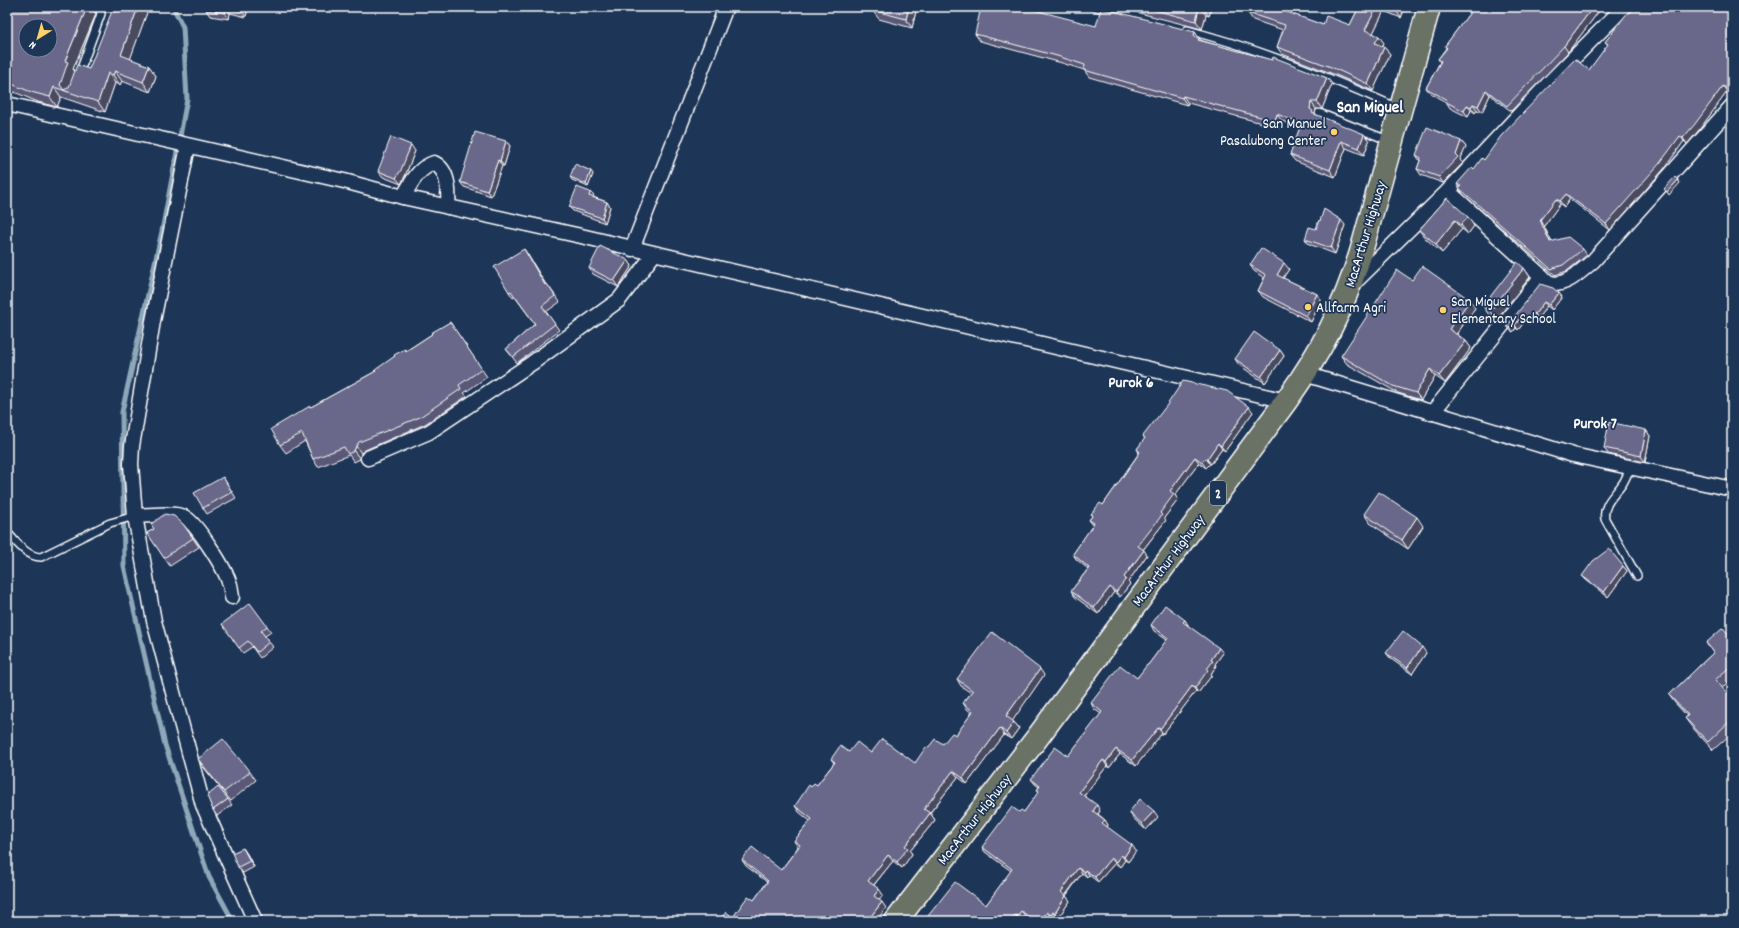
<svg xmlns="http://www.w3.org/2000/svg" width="1739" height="928" font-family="Dekko,sans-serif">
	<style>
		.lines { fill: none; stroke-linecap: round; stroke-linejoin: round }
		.stream { stroke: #8ea8b9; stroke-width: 5 }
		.lane-casing { stroke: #fff; stroke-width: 10 }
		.street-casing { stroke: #fff; stroke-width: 17 }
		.highway-casing { stroke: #fff; stroke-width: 25 }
		.lane { stroke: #1d3557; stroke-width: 7 }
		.street { stroke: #1d3557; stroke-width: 14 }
		.highway { stroke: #6a7266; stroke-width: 22 }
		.wall { fill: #5a5977; stroke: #fff }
		.shaded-wall { fill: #4a4961; stroke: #fff }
		.building { fill: #69688a; stroke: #fff; fill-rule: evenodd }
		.poi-dot { fill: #ffd166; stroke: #1d3557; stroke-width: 1.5 }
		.labels { text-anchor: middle; stroke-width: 3.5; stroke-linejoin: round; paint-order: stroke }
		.shield { fill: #1d3557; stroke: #bbc2cd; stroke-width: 1 }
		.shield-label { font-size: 14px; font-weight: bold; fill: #fff }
		.poi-label { font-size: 15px; fill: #fff; stroke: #1d3557; text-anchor: start }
		.street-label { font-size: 15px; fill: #fff; stroke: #1d3557 }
		.neighbourhood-label { font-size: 16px; font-weight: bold; fill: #fff; stroke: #1d3557 }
		.quarter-label { font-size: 17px; font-weight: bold; fill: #fff; stroke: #1d3557 }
	</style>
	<rect width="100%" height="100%" fill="#1d3557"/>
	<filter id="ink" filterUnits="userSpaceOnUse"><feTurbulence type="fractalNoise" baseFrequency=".025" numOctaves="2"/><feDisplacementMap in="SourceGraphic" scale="8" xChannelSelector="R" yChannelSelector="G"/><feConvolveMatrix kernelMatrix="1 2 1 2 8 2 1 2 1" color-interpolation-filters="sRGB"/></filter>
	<g filter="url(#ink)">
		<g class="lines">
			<polyline class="stream" points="173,7 183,27 187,99 162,231 122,412 124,566 165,745 209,877 233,921"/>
			<g class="lane-casing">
				<g id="lane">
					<polyline points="1096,7 1109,10"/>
					<path d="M1187,30C1260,49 1330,77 1398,108"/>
					<polyline points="79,74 101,14 99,7"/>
					<polyline points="1319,113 1390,141"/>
					<path d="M1630,468C1628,473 1626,478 1623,483C1616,494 1602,504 1605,519L1637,576"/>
					<path d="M7,532C16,542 27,557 41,557L110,523L135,516"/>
				</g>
			</g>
			<g class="street-casing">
				<g id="street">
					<polyline points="7,104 344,181 403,197 581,236 1286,401"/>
					<polyline points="188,146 153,321 132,446 131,464 135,516 154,621 203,805 255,921"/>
					<path d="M1448,191L1548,282C1563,290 1582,270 1593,261L1732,106"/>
					<path d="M403,197C411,183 418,168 434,163C449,170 449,192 448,207"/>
					<polyline points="632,249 726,7"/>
					<polyline points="1353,284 1448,191 1549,83 1624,7"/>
					<polyline points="1305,374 1573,455 1732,489"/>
					<polyline points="1432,413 1542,276"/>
					<polyline points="368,458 429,432 532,363 619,300 654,254"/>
					<path d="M135,516C148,516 173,512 184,517C196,522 225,569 229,582C231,586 231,592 232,597"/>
				</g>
			</g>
			<g class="highway-casing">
				<path id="highway" d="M896,921L1037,738L1286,401C1321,352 1343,310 1361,252L1429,7"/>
			</g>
			<use href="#lane" class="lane"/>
			<use href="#street" class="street"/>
			<use href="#highway" class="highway"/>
		</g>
		<g class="wall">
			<polygon points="7,7 91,7 96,14 73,69 75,72 89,69 115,12 149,7 130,59 149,66 156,76 150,92 122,81 120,85 115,83 105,112 61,97 57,107 38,102 7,89"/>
			<polygon points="205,7 248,7 246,17 230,13 229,19 210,16 206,10 206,8"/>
			<polygon points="873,7 917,7 912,28 879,19 872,10"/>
			<polygon points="1116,7 1212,7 1209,16 1206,15 1202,29"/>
			<polygon points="1250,7 1288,7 1286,12 1323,25 1350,25 1359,7 1405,7 1401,18 1384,11 1373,33 1384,43 1382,46 1384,47 1390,54 1373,91 1336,75 1282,54 1277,47 1283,30 1253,20 1248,13"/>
			<polygon points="1474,7 1596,7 1599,11 1568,52 1511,111 1490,95 1482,112 1477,110 1475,113 1471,110 1468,117 1450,108 1447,103 1430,93 1426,88 1440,62 1438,59 1446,48 1445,46"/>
			<polygon points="1732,7 1732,90 1730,93 1727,92 1699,130 1687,144 1684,141 1664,169 1610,230 1570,199 1564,207 1560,204 1544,226 1551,241 1583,249 1587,255 1567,271 1555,275 1463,194 1457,184 1484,160 1589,70 1608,45 1605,42 1630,13"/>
			<polygon points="1096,26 1195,32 1200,40 1327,78 1332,84 1322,109 1316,109 1315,114 1369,141 1364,155 1346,148 1335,177 1295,161 1290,155 1300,128 1282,121 1280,128 1188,103 1187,105 1089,77 1084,70 1062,63 980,41 975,34"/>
			<polygon points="506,141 510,146 504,166 502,166 491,196 464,187 460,182"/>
			<polygon points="1461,141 1466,147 1460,160 1463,163 1443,183 1421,175 1417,169 1420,161 1416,155"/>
			<polygon points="415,151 405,176 401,184 383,177 378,171"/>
			<polygon points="593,174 588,187 572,180 570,177"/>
			<polygon points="590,192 594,196 593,197 607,202 610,207 605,223 573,211 569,207"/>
			<polygon points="1447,198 1474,226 1468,234 1462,229 1442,253 1425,238 1419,230"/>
			<polygon points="1345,225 1335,254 1309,244 1305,239 1316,229"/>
			<polygon points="524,249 546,285 547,284 560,302 546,312 559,330 517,363 506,349 535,324 515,297 513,298 509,292"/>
			<polygon points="628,260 632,266 618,287 593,274 589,268"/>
			<polygon points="1250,265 1289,269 1283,278 1317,294 1321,300 1311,322 1263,297 1258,291 1264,278 1254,271"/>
			<polygon points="1524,268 1530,277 1496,320 1489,315 1483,306"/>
			<polygon points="1412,280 1475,308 1457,334 1466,341 1471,348 1445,383 1435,376 1421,400 1398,393 1347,364 1341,356"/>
			<polygon points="1559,293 1562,297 1552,310 1547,306 1538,318 1536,317 1530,324 1525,321 1518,330 1516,328 1513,332 1510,330 1507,326"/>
			<polygon points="450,322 487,377 464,393 467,396 425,424 365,450 361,453 360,459 354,462 349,455 318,467 313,459 305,441 286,453 280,445 311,407 376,371 395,356 406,351"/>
			<polygon points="1280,350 1284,356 1265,383 1239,365 1235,359"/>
			<polygon points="1253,412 1225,451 1222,449 1211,464 1210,464 1206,468 1199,463 1175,495 1178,500 1164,518 1166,520 1143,550 1147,555 1128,582 1130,584 1120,597 1114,592 1098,614 1075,597 1071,591 1088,569 1076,559 1073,554 1093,525 1089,520 1092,516 1091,514 1103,505 1139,453 1137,449 1145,439 1143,436"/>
			<polygon points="1646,430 1650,436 1645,462 1608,454 1604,448"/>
			<polygon points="223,477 236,498 207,514 203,508"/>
			<polygon points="1364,514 1423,526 1408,549 1370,523"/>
			<polygon points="183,524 199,547 170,566 147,533 154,529"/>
			<polygon points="1623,566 1627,571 1608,597 1586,580 1582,576"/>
			<polygon points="1185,620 1188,625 1188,626 1223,653 1215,664 1216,666 1211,674 1212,675 1198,693 1196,691 1163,734 1162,733 1136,766 1120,754 1109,768 1107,766 1084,796 1100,811 1098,814 1105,820 1108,825 1107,827 1136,851 1128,862 1125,860 1120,867 1115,863 1098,882 1089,875 1087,877 1082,873 1066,896 1070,901 1058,918 1057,917 1054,920 1051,918 1048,921 1031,921 1025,916 1021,921 1019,920 1018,921 924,921 986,905 1011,871 985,852 982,847 1024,812 1039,792 1037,790 1039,787 1035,784 1031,779 1068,756 1101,714 1094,709 1091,703 1137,678 1148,665 1167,640 1154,631 1151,625"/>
			<polygon points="222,624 267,626 271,632 265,636 273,647 260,658 252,647 243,653"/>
			<polygon points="1732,638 1732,678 1722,688 1732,698 1732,733 1713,750 1691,726 1685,718 1687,716 1675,703 1669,695 1713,653 1706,643"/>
			<polygon points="1386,653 1426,653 1412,674 1391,659"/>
			<polygon points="1044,675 1012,721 1014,722 1019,728 1011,739 1004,735 967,784 958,777 930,813 935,820 910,851 912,854 902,868 893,861 874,885 883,895 879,900 886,908 876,921 719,921 733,917 754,900 767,882 746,866 742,860 781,870 798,847 794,841 810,821 799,812 795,806 811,787 817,785 834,763 831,759 849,752 871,753 915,763 928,748 943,744 956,735 972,713 967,709 963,703 971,693 961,686 957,679"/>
			<polygon points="198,759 250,772 256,780 231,801 204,768"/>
			<polygon points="228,799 232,805 217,816 213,810"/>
			<polygon points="1129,812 1158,817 1146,830 1133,818"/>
			<polygon points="243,848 247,854 254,867 243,873 238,867"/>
		</g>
		<g class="shaded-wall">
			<polygon points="87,7 91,7 96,14 73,69 75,72 68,92 63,90 60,85 65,61"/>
			<polygon points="138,7 149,7 128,65 121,55"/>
			<polygon points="226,7 230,13 229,19 225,13"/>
			<polygon points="243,7 248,7 246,17 242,11"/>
			<polygon points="909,7 917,7 912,28 906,19"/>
			<polygon points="1199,7 1206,15 1202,29 1196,21"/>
			<polygon points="1203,7 1212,7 1209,16 1203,8"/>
			<polygon points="1280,7 1288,7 1284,16 1279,9"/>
			<polygon points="1377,7 1381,7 1384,11 1371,37 1365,30"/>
			<polygon points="1398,7 1405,7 1401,18 1396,10"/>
			<polygon points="1593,7 1596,7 1599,11 1568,52 1564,46"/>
			<polygon points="1195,32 1204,45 1194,36"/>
			<polygon points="1379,36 1384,43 1380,50 1375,43"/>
			<polygon points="1384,47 1390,54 1373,91 1368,84"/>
			<polygon points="149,66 156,76 150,92 143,82"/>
			<polygon points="115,71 122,81 120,85 113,75"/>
			<polygon points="108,73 115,83 105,112 98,102"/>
			<polygon points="1327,78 1332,84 1322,109 1317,102"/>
			<polygon points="1732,79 1732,90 1730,93 1726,88"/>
			<polygon points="1723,86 1727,92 1699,130 1687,144 1683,138"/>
			<polygon points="54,87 61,97 57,107 50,97"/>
			<polygon points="1486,90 1490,95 1482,112 1478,106"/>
			<polygon points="1183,96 1188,103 1187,105 1182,98"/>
			<polygon points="1311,102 1316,109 1315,114 1317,120 1310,109"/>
			<polygon points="1473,104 1477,110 1475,113 1471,107"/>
			<polygon points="1467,105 1471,110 1468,117 1464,111"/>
			<polygon points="1277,114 1282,121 1280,128 1275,121"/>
			<polygon points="1364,134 1369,141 1364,155 1359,148"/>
			<polygon points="1680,136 1684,141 1664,169 1610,230 1606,224"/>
			<polygon points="506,141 510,146 504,166 500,161"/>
			<polygon points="1341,141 1346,148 1335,177 1330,170"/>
			<polygon points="1461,141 1466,147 1460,160 1463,163 1443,183 1439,177 1456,155"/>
			<polygon points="411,145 415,151 405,176 401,184 396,178"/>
			<polygon points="498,160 502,166 491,196 487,191"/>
			<polygon points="591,171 593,174 588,187 586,184"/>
			<polygon points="1678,180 1680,183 1669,195 1667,192"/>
			<polygon points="590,192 594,196 592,201 589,196"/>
			<polygon points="1566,194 1570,199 1564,207 1560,201"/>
			<polygon points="1556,199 1560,204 1544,226 1554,247 1550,242 1540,220"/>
			<polygon points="607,202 610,207 605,223 602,218"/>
			<polygon points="1468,217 1474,226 1468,234 1461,225"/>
			<polygon points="1341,220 1345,225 1335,254 1331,248"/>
			<polygon points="1455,220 1462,229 1442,253 1436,244"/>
			<polygon points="524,249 528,255 550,291 545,285"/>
			<polygon points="628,260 632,266 618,287 614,281"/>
			<polygon points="1284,263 1289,269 1281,281 1277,275"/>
			<polygon points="1524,268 1530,277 1496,320 1490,311"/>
			<polygon points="1559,293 1562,297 1552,310 1549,305"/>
			<polygon points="1317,294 1321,300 1311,322 1306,316"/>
			<polygon points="1470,300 1475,308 1455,336 1449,329"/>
			<polygon points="1544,302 1547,306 1538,318 1535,314"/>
			<polygon points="1533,313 1536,317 1530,324 1527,320"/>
			<polygon points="1522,316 1525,321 1518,330 1515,325"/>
			<polygon points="1513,323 1516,328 1513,332 1510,328"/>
			<polygon points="1466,341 1471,348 1445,383 1439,376"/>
			<polygon points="1280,350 1284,356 1265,383 1261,377"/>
			<polygon points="1430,369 1435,376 1421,400 1416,393"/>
			<polygon points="1249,407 1253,412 1225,451 1221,446"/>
			<polygon points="1646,430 1650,436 1645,462 1641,456"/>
			<polygon points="1218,443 1222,449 1211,464 1207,459"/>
			<polygon points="356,446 361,453 360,459 354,451"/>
			<polygon points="1195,457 1199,463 1175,495 1178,500 1164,518 1166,520 1142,551 1138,546 1160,513 1170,491"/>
			<polygon points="1206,458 1210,464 1206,468 1202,462"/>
			<polygon points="1417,517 1423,526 1408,549 1402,540"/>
			<polygon points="1144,550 1147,555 1128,582 1130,584 1120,597 1116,592 1124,577"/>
			<polygon points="1623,566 1627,571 1608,597 1604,592"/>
			<polygon points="1110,587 1114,592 1098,614 1094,608"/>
			<polygon points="1185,620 1188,625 1187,627 1183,622"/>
			<polygon points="1422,647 1426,653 1412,674 1407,668"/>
			<polygon points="1219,648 1223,653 1215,664 1216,666 1211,674 1212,675 1198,693 1195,688 1207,669 1211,660"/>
			<polygon points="1040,669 1044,675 1011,723 1006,716"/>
			<polygon points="1192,686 1196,691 1163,734 1160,729"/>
			<polygon points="1014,722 1019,728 1011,739 1006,733"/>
			<polygon points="1000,728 1004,735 967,784 963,778"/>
			<polygon points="1158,728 1162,733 1136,766 1132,760"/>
			<polygon points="1116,749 1120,754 1109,768 1106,762"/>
			<polygon points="1103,760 1107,766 1083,797 1079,792"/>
			<polygon points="953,771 958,777 928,815 924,809"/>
			<polygon points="1097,805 1100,811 1096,816 1093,811"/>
			<polygon points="1154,811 1158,817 1146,830 1142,824"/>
			<polygon points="930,813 935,820 910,851 912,854 902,868 897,862 905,846"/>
			<polygon points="1105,820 1108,825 1106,829 1102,823"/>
			<polygon points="1132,845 1136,851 1128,862 1124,857"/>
			<polygon points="243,848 247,854 254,867 250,861"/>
			<polygon points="888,855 893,861 872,887 868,881"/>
			<polygon points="1121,855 1125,860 1120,867 1116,862"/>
			<polygon points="1111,858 1115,863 1098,882 1095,877"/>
			<polygon points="1078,868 1082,873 1064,897 1061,892"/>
			<polygon points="1085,870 1089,875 1087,877 1084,872"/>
			<polygon points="879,889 883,895 878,902 874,896"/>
			<polygon points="1066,896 1070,901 1058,918 1055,913"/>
			<polygon points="882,902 886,908 876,921 869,921 868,920"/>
			<polygon points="1021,911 1025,916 1021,921 1020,921 1017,916"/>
			<polygon points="1047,912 1051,918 1048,921 1041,921"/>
			<polygon points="1053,912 1057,917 1054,920 1051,915"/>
			<polygon points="1015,915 1019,920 1018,921 1012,921 1011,920"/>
		</g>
		<g class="building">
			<path d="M7,7H87L65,61L68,62L60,85L64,90L69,87L77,65L89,69L112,11L115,12L116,7H138L121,55L149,66L143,82L115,71L113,75L108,73L98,102L54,87L50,97L31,92L7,82ZM26,26H50V50H26Z"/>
			<polygon points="206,7 243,7 242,11 226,7 225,13 206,10"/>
			<polygon points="873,7 909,7 906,19 872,10"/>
			<polygon points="981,7 1023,7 1096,26 1101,8 1195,32 1194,36 1199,38 1198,40 1272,60 1273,57 1327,78 1317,102 1311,102 1310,109 1313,111 1312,113 1364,134 1359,148 1341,141 1330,170 1290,155 1301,124 1277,114 1275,121 1183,96 1182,98 1084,70 1085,65 1057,56 975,34"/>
			<polygon points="1143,7 1199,7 1196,21"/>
			<polygon points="1250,7 1280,7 1279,9 1323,25 1326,16 1350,25 1359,7 1377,7 1365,30 1379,36 1375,43 1384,47 1368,84 1331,67 1277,47 1285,25 1248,13"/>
			<polygon points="1388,7 1398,7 1396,10"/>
			<polygon points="1474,7 1593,7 1564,46 1507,106 1486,90 1478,106 1473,104 1471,107 1467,105 1464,111 1446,102 1447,100 1426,88 1441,61 1438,59 1447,48 1445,46"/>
			<polygon points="1634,7 1732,7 1732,79 1726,88 1723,86 1695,124 1683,138 1680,136 1660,163 1606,224 1566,194 1560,201 1556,199 1540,220 1550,242 1568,237 1583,249 1563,265 1551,269 1459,188 1461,186 1457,184 1472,167 1474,169 1482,158 1484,160 1501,136 1575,59 1589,70 1608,44 1605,42 1628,12 1630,13"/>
			<polygon points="1427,127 1461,141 1456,155 1458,157 1439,177 1417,169 1421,158 1416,155"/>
			<polygon points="475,132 506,141 500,161 498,160 487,191 460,182"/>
			<polygon points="391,137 411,145 401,170 396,178 378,171"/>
			<polygon points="575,164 591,171 586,184 570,177"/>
			<polygon points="1675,177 1678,180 1667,192 1664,189"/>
			<polygon points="577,187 590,192 589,196 607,202 602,218 569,207"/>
			<polygon points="1447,198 1468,217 1461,225 1455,220 1436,244 1419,230"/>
			<polygon points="1324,209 1341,220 1331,248 1305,239 1309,227 1316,229 1319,220 1320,221"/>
			<polygon points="600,246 628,260 614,281 589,268"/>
			<polygon points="1261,248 1284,263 1277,275 1317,294 1306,316 1258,291 1266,275 1250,265"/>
			<polygon points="524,249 545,285 547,284 555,296 542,306 555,324 513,357 506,349 535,324 511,291 509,292 494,267"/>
			<polygon points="1517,262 1524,268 1490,311 1483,306"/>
			<polygon points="1422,266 1470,300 1449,329 1466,341 1439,376 1430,369 1416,393 1393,386 1341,356 1397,270 1412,280"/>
			<polygon points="1540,284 1553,288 1559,293 1549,305 1544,302 1535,314 1533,313 1527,320 1522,316 1515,325 1513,323 1510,328 1507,326"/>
			<polygon points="450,322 482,369 459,385 461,389 420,417 359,442 356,446 354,451 348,454 344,447 313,459 302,433 280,445 271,429 310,406 311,407 376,371 375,370 395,356 394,355 405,349 406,351 432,334 431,333"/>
			<polygon points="1254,332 1280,350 1261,377 1235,359"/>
			<polygon points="1183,381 1227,391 1249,407 1221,446 1218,443 1207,459 1206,458 1202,462 1195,457 1170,491 1174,494 1160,513 1162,515 1138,546 1144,550 1124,577 1126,579 1116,592 1110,587 1094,608 1071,591 1089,568 1073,554 1094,523 1089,520 1093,515 1091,514 1100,503 1103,505 1140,452 1137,449 1145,438 1143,436 1167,405"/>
			<polygon points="1609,422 1646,430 1641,456 1604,448"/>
			<polygon points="223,477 232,492 203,508 194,493"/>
			<polygon points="1379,492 1417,517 1402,540 1364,514"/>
			<polygon points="165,514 174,516 183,524 193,538 164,558 147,533 154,529 151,524"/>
			<polygon points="1609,549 1623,566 1604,592 1582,576 1593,561"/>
			<polygon points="250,603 267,626 261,631 269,642 257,652 248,641 239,648 222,624"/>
			<polygon points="1165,605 1185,620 1183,622 1219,648 1211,660 1213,661 1207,669 1208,670 1195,688 1192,686 1160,729 1158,728 1132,760 1116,749 1106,762 1103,760 1079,792 1097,805 1093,811 1105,820 1102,823 1132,845 1124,857 1121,855 1116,862 1111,858 1095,877 1085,870 1084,872 1078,868 1061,892 1066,896 1055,913 1053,912 1051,915 1047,912 1041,921 1035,921 1021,911 1017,916 1015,915 1011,920 1010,919 1008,921 924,921 955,882 986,905 1012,869 982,847 1012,807 1019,812 1021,810 1024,812 1039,791 1037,790 1040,786 1031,779 1055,747 1068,756 1102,712 1091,703 1120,665 1137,678 1147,665 1148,665 1168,638 1151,625"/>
			<polygon points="1723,628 1732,638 1732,665 1715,680 1732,698 1732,719 1708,742 1685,718 1688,715 1669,695 1714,652 1706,643"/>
			<polygon points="1403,631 1422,647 1407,668 1386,653"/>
			<polygon points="992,632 1040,669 1006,716 1014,722 1006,733 1000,728 963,778 953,771 924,809 930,813 905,846 908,848 897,862 888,855 868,881 879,889 874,896 882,902 868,920 866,918 864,921 719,921 726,912 733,917 748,896 754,900 768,881 742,860 752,847 781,870 800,845 794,841 812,819 795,806 809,785 811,787 814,783 817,785 835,762 831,759 840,746 849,752 857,742 871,753 882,739 915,763 926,747 928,748 935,739 943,744 952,733 956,735 973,711 963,703 973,691 957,679"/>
			<polygon points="223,739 250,772 224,792 198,759"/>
			<polygon points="218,787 228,799 213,810 207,796"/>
			<polygon points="1140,799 1154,811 1142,824 1129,812"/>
			<polygon points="243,848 250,861 238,867 232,853"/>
		</g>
	</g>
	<g class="poi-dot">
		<circle cx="1334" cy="132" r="4"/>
		<circle cx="1308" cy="307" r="4"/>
		<circle cx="1443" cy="310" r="4"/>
	</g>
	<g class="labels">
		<rect class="shield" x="1210" y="481" width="16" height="24" rx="3"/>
		<g class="shield-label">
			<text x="1218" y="498">2</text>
		</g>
		<g class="poi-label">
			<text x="1326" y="128" text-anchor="end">San Manuel<tspan x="1326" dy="17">Pasalubong Center</tspan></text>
			<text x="1451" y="306">San Miguel<tspan x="1451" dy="17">Elementary School</tspan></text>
			<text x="1316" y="312">Allfarm Agri</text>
		</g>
		<g class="street-label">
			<text transform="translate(1365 234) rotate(-73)" y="5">MacArthur Highway</text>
			<text transform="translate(1168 560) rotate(-53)" y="5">MacArthur Highway</text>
			<text transform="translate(974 819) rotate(-52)" y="5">MacArthur Highway</text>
		</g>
		<g class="neighbourhood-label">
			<text x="1131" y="387">Purok 6</text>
			<text x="1595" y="428">Purok 7</text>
		</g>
		<g class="quarter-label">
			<text x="1370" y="112">San Miguel</text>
		</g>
	</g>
	<rect width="1739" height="928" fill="none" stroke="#1d3557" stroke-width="24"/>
	<rect x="12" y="12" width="1715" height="904" fill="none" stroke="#fff" stroke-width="1.5" filter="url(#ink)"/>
	<g transform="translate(38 38) rotate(217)"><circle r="19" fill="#1d3557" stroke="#77869a"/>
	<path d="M0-3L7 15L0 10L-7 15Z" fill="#ffd166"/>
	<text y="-6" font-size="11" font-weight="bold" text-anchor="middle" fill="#ffffff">N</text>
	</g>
</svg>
